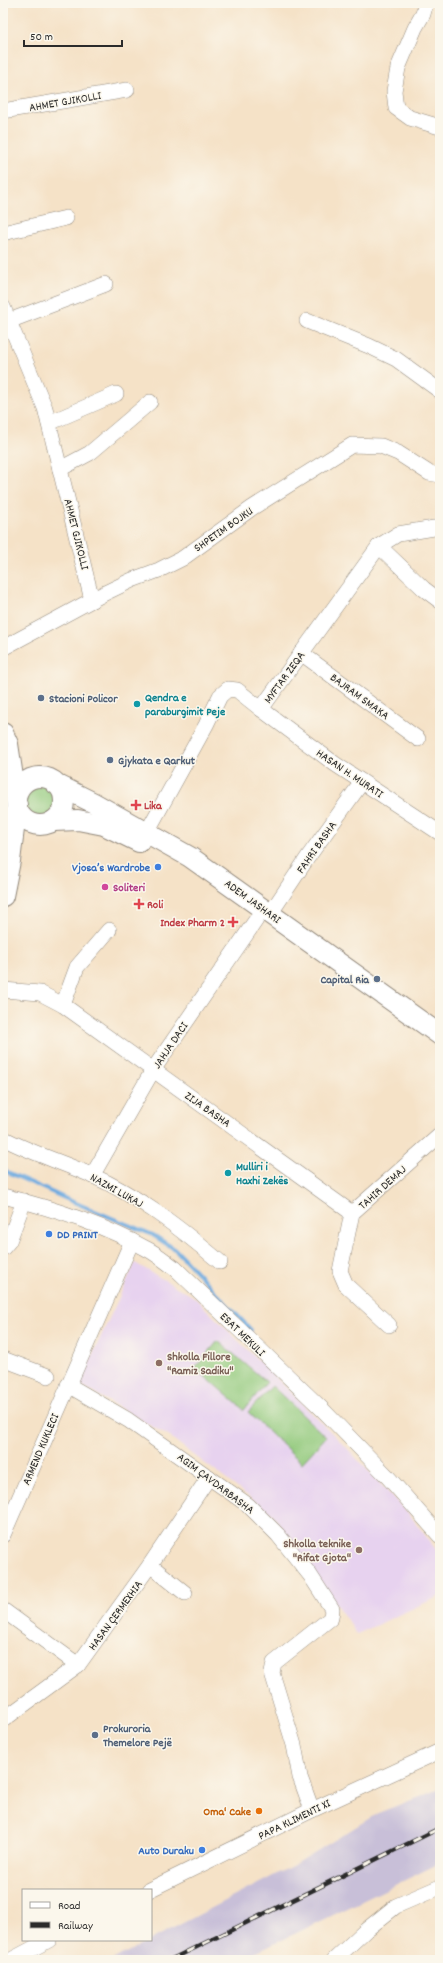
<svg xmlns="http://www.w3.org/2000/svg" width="443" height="1963" font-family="Dekko,sans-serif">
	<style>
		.built { fill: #e7d2ef }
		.industrial { fill: #c8bfd8 }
		.green { fill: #91c97b; stroke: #5e7a53 }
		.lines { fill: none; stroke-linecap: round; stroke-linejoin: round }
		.stream { stroke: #6eabe0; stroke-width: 4 }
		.minor-casing { stroke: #908679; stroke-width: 16 }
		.major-casing { stroke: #908679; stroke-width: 22 }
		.minor { stroke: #fff; stroke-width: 15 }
		.major { stroke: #fff; stroke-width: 20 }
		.rail-casing { stroke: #2b2b2b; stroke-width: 4.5 }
		.rail { stroke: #fbf7ec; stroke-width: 3; stroke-dasharray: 9; stroke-linecap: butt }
		.service-dot { fill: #5c6f8a; stroke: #fbf7ec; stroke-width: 1.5 }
		.culture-dot { fill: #0f9aa8; stroke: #fbf7ec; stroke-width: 1.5 }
		.health-dot { fill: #e0444e; stroke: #fbf7ec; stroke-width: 1.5 }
		.shop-dot { fill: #3f7fe0; stroke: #fbf7ec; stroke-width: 1.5 }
		.hotel-dot { fill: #d1479c; stroke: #fbf7ec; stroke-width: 1.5 }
		.education-dot { fill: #8d6e63; stroke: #fbf7ec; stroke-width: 1.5 }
		.food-dot { fill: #e8710a; stroke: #fbf7ec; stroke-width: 1.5 }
		.labels { text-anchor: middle; stroke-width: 3; stroke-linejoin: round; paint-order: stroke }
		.street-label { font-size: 12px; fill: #2b2b2b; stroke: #fbf7ec }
		.culture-label { font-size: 12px; font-weight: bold; fill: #0d838f; stroke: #fbf7ec; text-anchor: start }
		.service-label { font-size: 12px; font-weight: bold; fill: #4e5e75; stroke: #fbf7ec; text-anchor: start }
		.health-label { font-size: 12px; font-weight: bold; fill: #be3a42; stroke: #fbf7ec; text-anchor: start }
		.shop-label { font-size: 12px; font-weight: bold; fill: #366cbe; stroke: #fbf7ec; text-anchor: end }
		.hotel-label { font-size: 12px; font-weight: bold; fill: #b23c85; stroke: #fbf7ec; text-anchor: start }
		.education-label { font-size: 12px; font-weight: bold; fill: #785e54; stroke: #fbf7ec; text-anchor: start }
		.food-label { font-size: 12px; font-weight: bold; fill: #c56008; stroke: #fbf7ec; text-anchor: end }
	</style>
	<rect width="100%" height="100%" fill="#fbf7ec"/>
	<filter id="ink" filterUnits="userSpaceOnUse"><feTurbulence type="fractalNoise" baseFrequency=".025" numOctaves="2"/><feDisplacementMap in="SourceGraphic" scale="8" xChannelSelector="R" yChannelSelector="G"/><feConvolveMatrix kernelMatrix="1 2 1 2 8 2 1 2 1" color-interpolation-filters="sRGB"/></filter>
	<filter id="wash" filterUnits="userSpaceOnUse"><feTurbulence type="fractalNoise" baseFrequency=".012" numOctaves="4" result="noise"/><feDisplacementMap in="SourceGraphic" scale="16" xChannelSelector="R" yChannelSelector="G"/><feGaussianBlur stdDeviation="0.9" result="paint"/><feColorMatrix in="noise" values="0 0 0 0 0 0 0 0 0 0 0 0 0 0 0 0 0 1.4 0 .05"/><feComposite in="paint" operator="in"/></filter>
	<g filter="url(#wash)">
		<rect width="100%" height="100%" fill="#f5e2c7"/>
		<polygon class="built" points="135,1263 194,1297 348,1449 412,1518 440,1555 440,1596 357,1634 272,1514 170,1437 79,1384"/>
		<polygon class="industrial" points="440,1789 440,1863 241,1960 112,1960 296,1864 378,1813"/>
		<g class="green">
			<circle cx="41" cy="800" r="17"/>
			<polygon points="218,1341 267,1382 244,1410 195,1368"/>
			<polygon points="272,1386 326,1437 302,1463 248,1412"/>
		</g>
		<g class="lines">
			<polyline class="stream" points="3,1170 71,1201 153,1235 176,1250 251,1330"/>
		</g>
	</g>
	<g filter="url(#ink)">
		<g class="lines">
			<g class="minor-casing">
				<g id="minor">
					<polyline points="426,3 423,14 415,28 398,68 394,91 396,108 410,118 440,127"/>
					<polyline points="3,111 127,90"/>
					<polyline points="3,233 66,218"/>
					<polyline points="3,307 45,408 92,600"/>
					<polyline points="9,321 106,284"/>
					<polyline points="307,321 369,346 396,359 440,391"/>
					<polyline points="49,423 116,394"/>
					<polyline points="60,469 90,453 150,402"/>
					<polyline points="379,546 424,589 440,601"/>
					<polyline points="3,648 105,593 132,580 159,570 183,558 252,508 352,445 381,446 398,453 429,473 440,475"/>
					<polyline points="301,653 418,739"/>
					<polyline points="261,709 379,546 398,534 434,528"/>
					<polyline points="147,832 206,725 220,696 228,689 237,690 261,709 335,764 440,833"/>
					<polyline points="270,914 308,857 362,782"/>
					<polyline points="3,990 40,993 63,1005 352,1213"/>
					<polyline points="63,1005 77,967 109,930"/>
					<path d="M3,1138C31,1153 62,1162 91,1175C139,1196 181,1229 220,1262"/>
					<polyline points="92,1176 153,1070 256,920"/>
					<path d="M3,1196C52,1208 102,1224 147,1249C157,1254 166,1262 175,1268L322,1409L387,1476L440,1536"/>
					<polyline points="3,1248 9,1241 24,1201"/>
					<polyline points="389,1325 346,1285 340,1271 352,1213 440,1135"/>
					<polyline points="3,1359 48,1376"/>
					<polyline points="68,1385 128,1420 248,1505 278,1535 310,1575 332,1609 331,1618 274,1663 272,1673 294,1745 300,1777 312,1810"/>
					<polyline points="3,1535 132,1241"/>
					<polyline points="150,1565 185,1593"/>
					<polyline points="3,1610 78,1665"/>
					<polyline points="3,1720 78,1665 150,1565 209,1477"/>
					<polyline points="149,1890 312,1810 440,1751"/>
					<polyline points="11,1960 49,1940"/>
					<polyline points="334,1960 366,1930 396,1906 440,1887"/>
				</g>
			</g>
			<g class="major-casing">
				<g id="major">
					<polyline points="3,733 8,744 16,797"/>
					<circle cx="40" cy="801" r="24"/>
					<polyline points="56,784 94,803 190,857 440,1035"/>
					<polyline points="53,821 78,820 104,825 139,842"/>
					<polyline points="3,896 10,861 17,805"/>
				</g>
			</g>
			<use href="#minor" class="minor"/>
			<use href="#major" class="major"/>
			<g class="rail-casing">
				<polyline id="rail" points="170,1960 440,1828"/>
			</g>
			<use href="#rail" class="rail"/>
		</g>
	</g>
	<g class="service-dot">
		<circle cx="41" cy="698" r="4"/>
		<circle cx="110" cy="760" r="4"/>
		<circle cx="377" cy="979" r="4"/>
		<circle cx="95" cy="1735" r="4"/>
	</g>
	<g class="culture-dot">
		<circle cx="137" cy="704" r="4"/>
		<circle cx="228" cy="1173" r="4"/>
	</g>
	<g class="health-dot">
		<path d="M134 799h4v4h4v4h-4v4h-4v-4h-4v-4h4z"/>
		<path d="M137 898h4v4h4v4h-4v4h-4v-4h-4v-4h4z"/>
		<path d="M231 916h4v4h4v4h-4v4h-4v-4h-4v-4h4z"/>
	</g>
	<g class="shop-dot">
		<circle cx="158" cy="867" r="4"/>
		<circle cx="49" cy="1234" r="4"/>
		<circle cx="202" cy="1850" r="4"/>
	</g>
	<circle class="hotel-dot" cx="105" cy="887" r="4"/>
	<g class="education-dot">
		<circle cx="159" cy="1363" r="4"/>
		<circle cx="359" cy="1550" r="4"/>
	</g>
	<circle class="food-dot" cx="259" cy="1811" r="4"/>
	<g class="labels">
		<g class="street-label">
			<text transform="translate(65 101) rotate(-10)" y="4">AHMET GJIKOLLI</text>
			<text transform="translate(223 529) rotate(-35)" y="4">SHPETIM BOJKU</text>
			<text transform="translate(77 534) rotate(76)" y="4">AHMET GJIKOLLI</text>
			<text transform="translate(284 677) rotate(-54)" y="4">MYFTAR ZEQA</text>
			<text transform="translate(360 696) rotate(36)" y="4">BAJRAM SMAKA</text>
			<text transform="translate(350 773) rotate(34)" y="4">HASAN H. MURATI</text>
			<text transform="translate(316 847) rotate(-55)" y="4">FAHRI BASHA</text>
			<text transform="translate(253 901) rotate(36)" y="4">ADEM JASHARI</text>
			<text transform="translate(170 1045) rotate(-56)" y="4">JAHJA DACI</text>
			<text transform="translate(208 1109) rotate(35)" y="4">ZIJA BASHA</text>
			<text transform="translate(382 1187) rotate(-42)" y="4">TAHIR DEMAJ</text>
			<text transform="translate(117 1190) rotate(29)" y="4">NAZMI LUKAJ</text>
			<text transform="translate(243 1334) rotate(44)" y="4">ESAT MEKULI</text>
			<text transform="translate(40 1449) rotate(-67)" y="4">ARMEND KUKLECI</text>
			<text transform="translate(216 1483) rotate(37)" y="4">AGIM ÇAVDARBASHA</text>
			<text transform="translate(115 1615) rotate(-54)" y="4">HASAN ÇERMEXHIA</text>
			<text transform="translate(294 1819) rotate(-26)" y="4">PAPA KLIMENTI XI</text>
		</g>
		<g class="culture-label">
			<text x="145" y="701">Qendra e<tspan x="145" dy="14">paraburgimit Peje</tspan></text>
			<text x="236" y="1170">Mulliri i<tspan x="236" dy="14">Haxhi Zekës</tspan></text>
		</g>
		<g class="service-label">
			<text x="49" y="702">Stacioni Policor</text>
			<text x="118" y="764">Gjykata e Qarkut</text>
			<text x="369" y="983" text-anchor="end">Capital Ria</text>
			<text x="103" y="1732">Prokuroria<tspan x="103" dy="14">Themelore Pejë</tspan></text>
		</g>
		<g class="health-label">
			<text x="144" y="809">Lika</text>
			<text x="147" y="908">Roli</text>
			<text x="225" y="926" text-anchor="end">Index Pharm 2</text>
		</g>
		<g class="shop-label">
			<text x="150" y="871">Vjosa’s Wardrobe</text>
			<text x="57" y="1238" text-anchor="start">DD PRINT</text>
			<text x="194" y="1854">Auto Duraku</text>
		</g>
		<g class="hotel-label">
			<text x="113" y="891">Soliteri</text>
		</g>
		<g class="education-label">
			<text x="167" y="1360">Shkolla Fillore<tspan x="167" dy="14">"Ramiz Sadiku"</tspan></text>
			<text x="351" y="1547" text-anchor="end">Shkolla teknike<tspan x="351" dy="14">"Rifat Gjota"</tspan></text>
		</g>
		<g class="food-label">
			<text x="251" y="1815">Oma' Cake</text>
		</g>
	</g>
	<rect width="443" height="1963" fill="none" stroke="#fbf7ec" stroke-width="16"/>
	<rect x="22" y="1889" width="130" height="52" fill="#fbf7ec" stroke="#a8a59f"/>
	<rect x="30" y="1902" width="20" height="6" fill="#ffffff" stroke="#a8a59f"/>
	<text x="58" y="1909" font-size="12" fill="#2b2b2b">Road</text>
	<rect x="30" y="1922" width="20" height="6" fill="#2b2b2b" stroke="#a8a59f"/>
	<text x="58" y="1929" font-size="12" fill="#2b2b2b">Railway</text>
	<path d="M24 40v6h98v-6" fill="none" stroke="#2b2b2b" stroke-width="2"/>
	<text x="30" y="40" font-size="12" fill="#2b2b2b" stroke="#fbf7ec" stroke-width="3" paint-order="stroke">50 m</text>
</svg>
